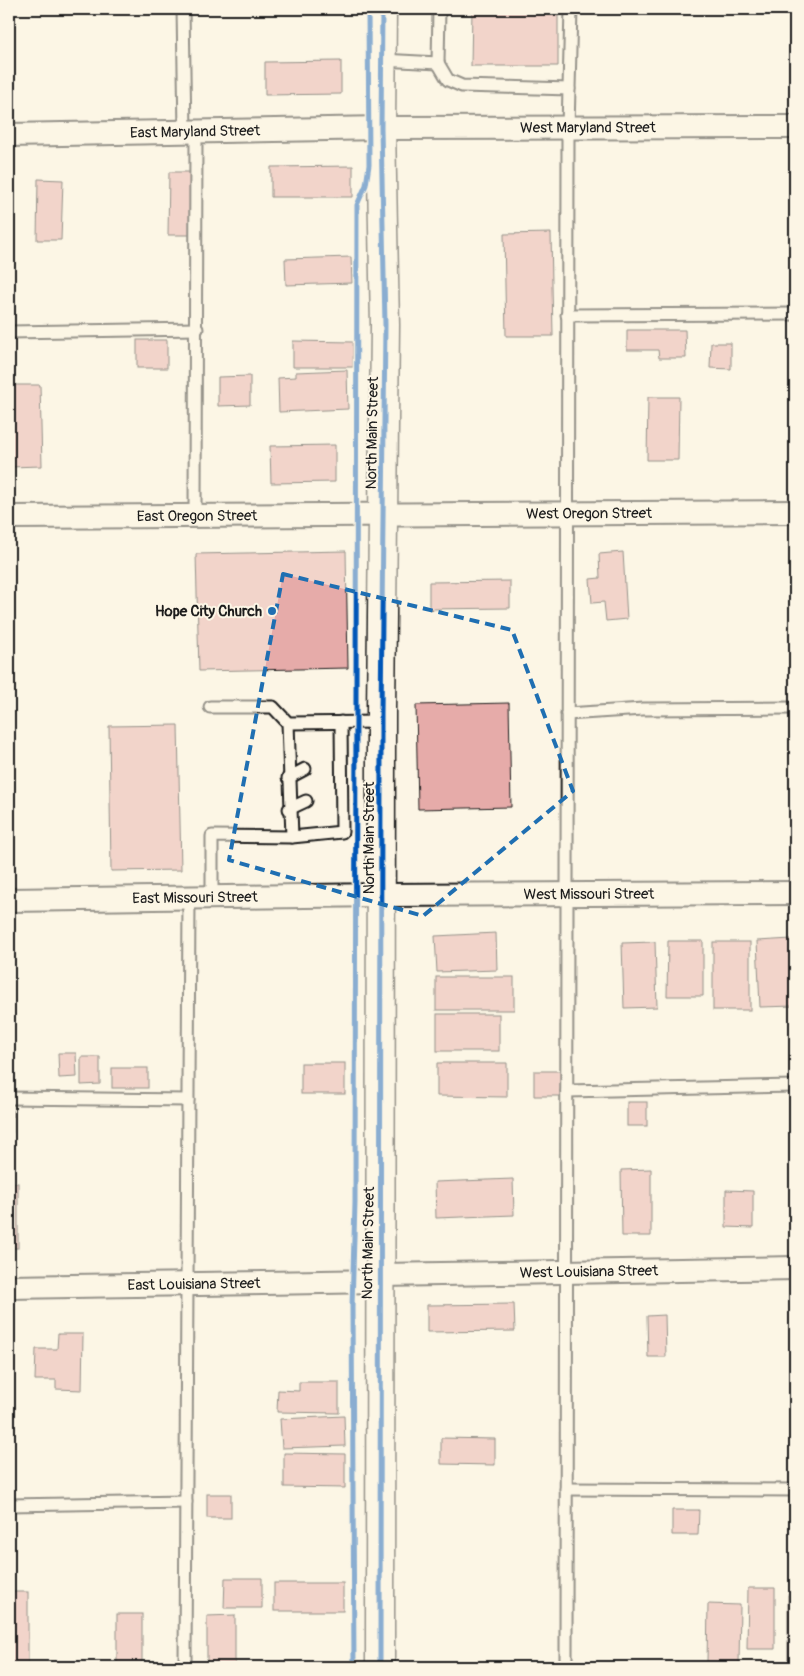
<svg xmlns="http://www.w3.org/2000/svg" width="804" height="1676" font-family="Pangolin,sans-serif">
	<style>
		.building { fill: #e6aba9; stroke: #1c1c1c }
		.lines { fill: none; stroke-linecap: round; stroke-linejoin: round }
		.service-casing { stroke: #1c1c1c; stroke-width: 15 }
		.minor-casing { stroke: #1c1c1c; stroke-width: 26 }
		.tertiary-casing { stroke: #1c1c1c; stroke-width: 31 }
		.service { stroke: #fcf5e5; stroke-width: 11 }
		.minor { stroke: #fcf5e5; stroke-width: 22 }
		.tertiary { stroke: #fcf5e5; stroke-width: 28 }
		.cycleway-casing { stroke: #fcf5e5; stroke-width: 8 }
		.cycleway { stroke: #0057b8; stroke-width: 5 }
		.marked { fill: none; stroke: #1f6fb2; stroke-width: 4; stroke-dasharray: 10 6; stroke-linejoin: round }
		.poi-dot { fill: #1f6fb2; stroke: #fcf5e5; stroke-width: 2 }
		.labels { text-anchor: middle; stroke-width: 4; stroke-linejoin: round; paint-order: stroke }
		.street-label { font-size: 15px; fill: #1c1c1c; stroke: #fcf5e5 }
		.poi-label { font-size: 15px; font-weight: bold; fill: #1c1c1c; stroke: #fcf5e5; text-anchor: end }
	</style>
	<rect width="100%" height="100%" fill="#fcf5e5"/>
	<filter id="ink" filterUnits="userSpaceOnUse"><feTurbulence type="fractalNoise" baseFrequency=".02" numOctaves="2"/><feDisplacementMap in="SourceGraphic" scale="10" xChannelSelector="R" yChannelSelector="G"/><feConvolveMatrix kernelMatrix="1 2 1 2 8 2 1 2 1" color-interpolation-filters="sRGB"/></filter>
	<g filter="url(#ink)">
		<g class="building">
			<polygon points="472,9 558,9 558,66 471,66"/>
			<polygon points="341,61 341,94 265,95 265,62"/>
			<polygon points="353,166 353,197 271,197 271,167"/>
			<polygon points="169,172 195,172 194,235 168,235"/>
			<polygon points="38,179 63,180 61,240 37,240"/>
			<polygon points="551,233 553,336 506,336 504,234"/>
			<polygon points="351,257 352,283 286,285 285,259"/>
			<polygon points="627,330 685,330 686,358 659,358 658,350 627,350"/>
			<rect x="137" y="340" width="30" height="28"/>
			<polygon points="293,341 353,342 353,367 293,367"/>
			<polygon points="711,343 731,343 731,369 710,368"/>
			<polygon points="347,370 348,409 279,412 278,378 296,377 296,372"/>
			<polygon points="250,376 250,405 218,406 218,377"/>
			<polygon points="9,385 40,385 42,466 9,467"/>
			<polygon points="648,397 679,397 678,460 647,460"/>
			<polygon points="335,445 335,482 271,483 270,446"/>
			<polygon points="346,551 348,668 199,671 196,554"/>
			<polygon points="623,552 627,619 606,621 604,602 592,603 590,579 600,578 599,554"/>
			<polygon points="510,581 510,608 429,609 429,582"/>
			<polygon points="509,703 511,807 418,809 416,705"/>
			<polygon points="178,725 181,870 111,871 109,726"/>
			<polygon points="496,933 497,970 437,972 435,936"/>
			<polygon points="792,939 795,1006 760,1007 757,941"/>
			<polygon points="668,941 703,941 703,996 667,996"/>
			<polygon points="655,942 657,1007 624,1008 622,943"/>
			<rect x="713" y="942" width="37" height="68"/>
			<rect x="436" y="977" width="78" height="33"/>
			<rect x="437" y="1014" width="62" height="37"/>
			<polygon points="58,1053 76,1053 77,1077 59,1078"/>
			<polygon points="81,1057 100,1057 100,1084 81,1085"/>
			<rect x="301" y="1063" width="44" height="31"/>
			<polygon points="437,1063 507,1063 507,1097 437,1096"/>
			<rect x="112" y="1068" width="36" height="20"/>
			<polygon points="534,1071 566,1071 565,1096 534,1096"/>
			<rect x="627" y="1102" width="20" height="24"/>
			<polygon points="9,1110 12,1110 12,1133 9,1132"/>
			<polygon points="651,1169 651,1236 622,1236 621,1170"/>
			<polygon points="513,1179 514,1215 436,1218 435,1182"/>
			<rect x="9" y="1183" width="9" height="65"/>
			<polygon points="726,1190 753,1191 753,1228 726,1227"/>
			<polygon points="514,1304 515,1331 427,1332 427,1305"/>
			<polygon points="665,1315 666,1357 648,1357 647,1316"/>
			<polygon points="58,1334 83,1334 82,1390 56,1389 56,1380 35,1380 36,1349 57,1349"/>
			<polygon points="299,1382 339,1382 339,1413 277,1412 278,1390 299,1391"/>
			<polygon points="344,1416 345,1446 282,1448 280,1419"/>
			<polygon points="441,1438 495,1439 495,1465 441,1464"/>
			<polygon points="284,1453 345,1454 345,1488 284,1487"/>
			<rect x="207" y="1494" width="24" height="24"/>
			<polygon points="672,1510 699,1510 698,1535 672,1535"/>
			<polygon points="225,1578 262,1578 262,1608 224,1608"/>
			<rect x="274" y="1583" width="69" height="28"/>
			<polygon points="748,1588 775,1588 775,1649 747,1649"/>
			<rect x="9" y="1592" width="19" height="75"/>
			<rect x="788" y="1595" width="7" height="66"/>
			<polygon points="708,1604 740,1605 739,1663 707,1662"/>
			<rect x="117" y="1614" width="25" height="53"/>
			<polygon points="235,1615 235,1665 207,1665 207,1616"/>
		</g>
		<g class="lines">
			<g class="service-casing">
				<g id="service">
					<polyline points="183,9 185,132"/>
					<polyline points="382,60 438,63 439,9"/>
					<polyline points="438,63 448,80 462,86 569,89"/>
					<polyline points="567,315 795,314"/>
					<polyline points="9,332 197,329"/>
					<polyline points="195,516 196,132"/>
					<polyline points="210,707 273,707 288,723 381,722"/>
					<polyline points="567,714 643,709 795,708"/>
					<polyline points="288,723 292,837"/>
					<polyline points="288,778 305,769"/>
					<polyline points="289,809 306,801"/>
					<polyline points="212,897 212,836 292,837 342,832 341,722"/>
					<polyline points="567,1091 795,1086"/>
					<polyline points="9,1098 188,1100"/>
					<polyline points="566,1489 795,1490"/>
					<polyline points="9,1505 186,1502"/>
					<polyline points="185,1667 189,897"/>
					<polyline points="566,1667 568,128 571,9"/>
				</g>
			</g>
			<g class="minor-casing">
				<g id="minor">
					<path id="s1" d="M9,135L381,128L795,127"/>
					<path id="s2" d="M9,517L795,512"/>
					<path id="s3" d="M9,900L382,895L795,893"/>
					<path id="s4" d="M381,1275L795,1268"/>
					<path id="s5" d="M9,1287L380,1281"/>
				</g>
			</g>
			<g class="tertiary-casing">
				<polyline id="tertiary" points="380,1667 381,713 385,325 381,128 382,9"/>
			</g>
			<use href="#service" class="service"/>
			<use href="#minor" class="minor"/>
			<use href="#tertiary" class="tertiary"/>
			<g class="cycleway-casing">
				<g id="cycleway">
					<polyline points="354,1667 352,1307 355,1203 357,205 366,185 369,165 368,9"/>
					<polyline points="380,1667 381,713 385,325 381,128 382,9"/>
				</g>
			</g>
			<use href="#cycleway" class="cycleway"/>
		</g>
	</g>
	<path d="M0 0H804V1676H0ZM283,574L512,630L573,791L423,916L229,860Z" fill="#fcf5e5" fill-opacity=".55" fill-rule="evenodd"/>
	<path class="marked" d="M283,574L512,630L573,791L423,916L229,860Z"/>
	<circle class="poi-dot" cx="272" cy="611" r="5"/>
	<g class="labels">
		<g class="street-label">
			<text dy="5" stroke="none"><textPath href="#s1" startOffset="579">West Maryland Street</textPath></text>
			<text dy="5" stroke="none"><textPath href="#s1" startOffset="186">East Maryland Street</textPath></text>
			<text transform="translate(372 433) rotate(-89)" y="5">North Main Street</text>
			<text dy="5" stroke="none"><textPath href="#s2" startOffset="580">West Oregon Street</textPath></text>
			<text dy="5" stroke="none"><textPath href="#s2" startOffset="188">East Oregon Street</textPath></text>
			<text transform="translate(369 838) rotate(-90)" y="5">North Main Street</text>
			<text dy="5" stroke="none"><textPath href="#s3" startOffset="580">West Missouri Street</textPath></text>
			<text dy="5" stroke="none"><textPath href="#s3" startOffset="186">East Missouri Street</textPath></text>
			<text transform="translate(368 1243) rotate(-89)" y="5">North Main Street</text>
			<text dy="5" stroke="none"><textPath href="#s4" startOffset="208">West Louisiana Street</textPath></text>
			<text dy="5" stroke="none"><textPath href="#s5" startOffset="185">East Louisiana Street</textPath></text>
		</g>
		<g class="poi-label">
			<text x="262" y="616">Hope City Church</text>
		</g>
	</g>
	<rect width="804" height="1676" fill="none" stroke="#fcf5e5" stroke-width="30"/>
	<rect x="15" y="15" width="774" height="1646" fill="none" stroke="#1c1c1c" stroke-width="2" filter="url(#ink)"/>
</svg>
